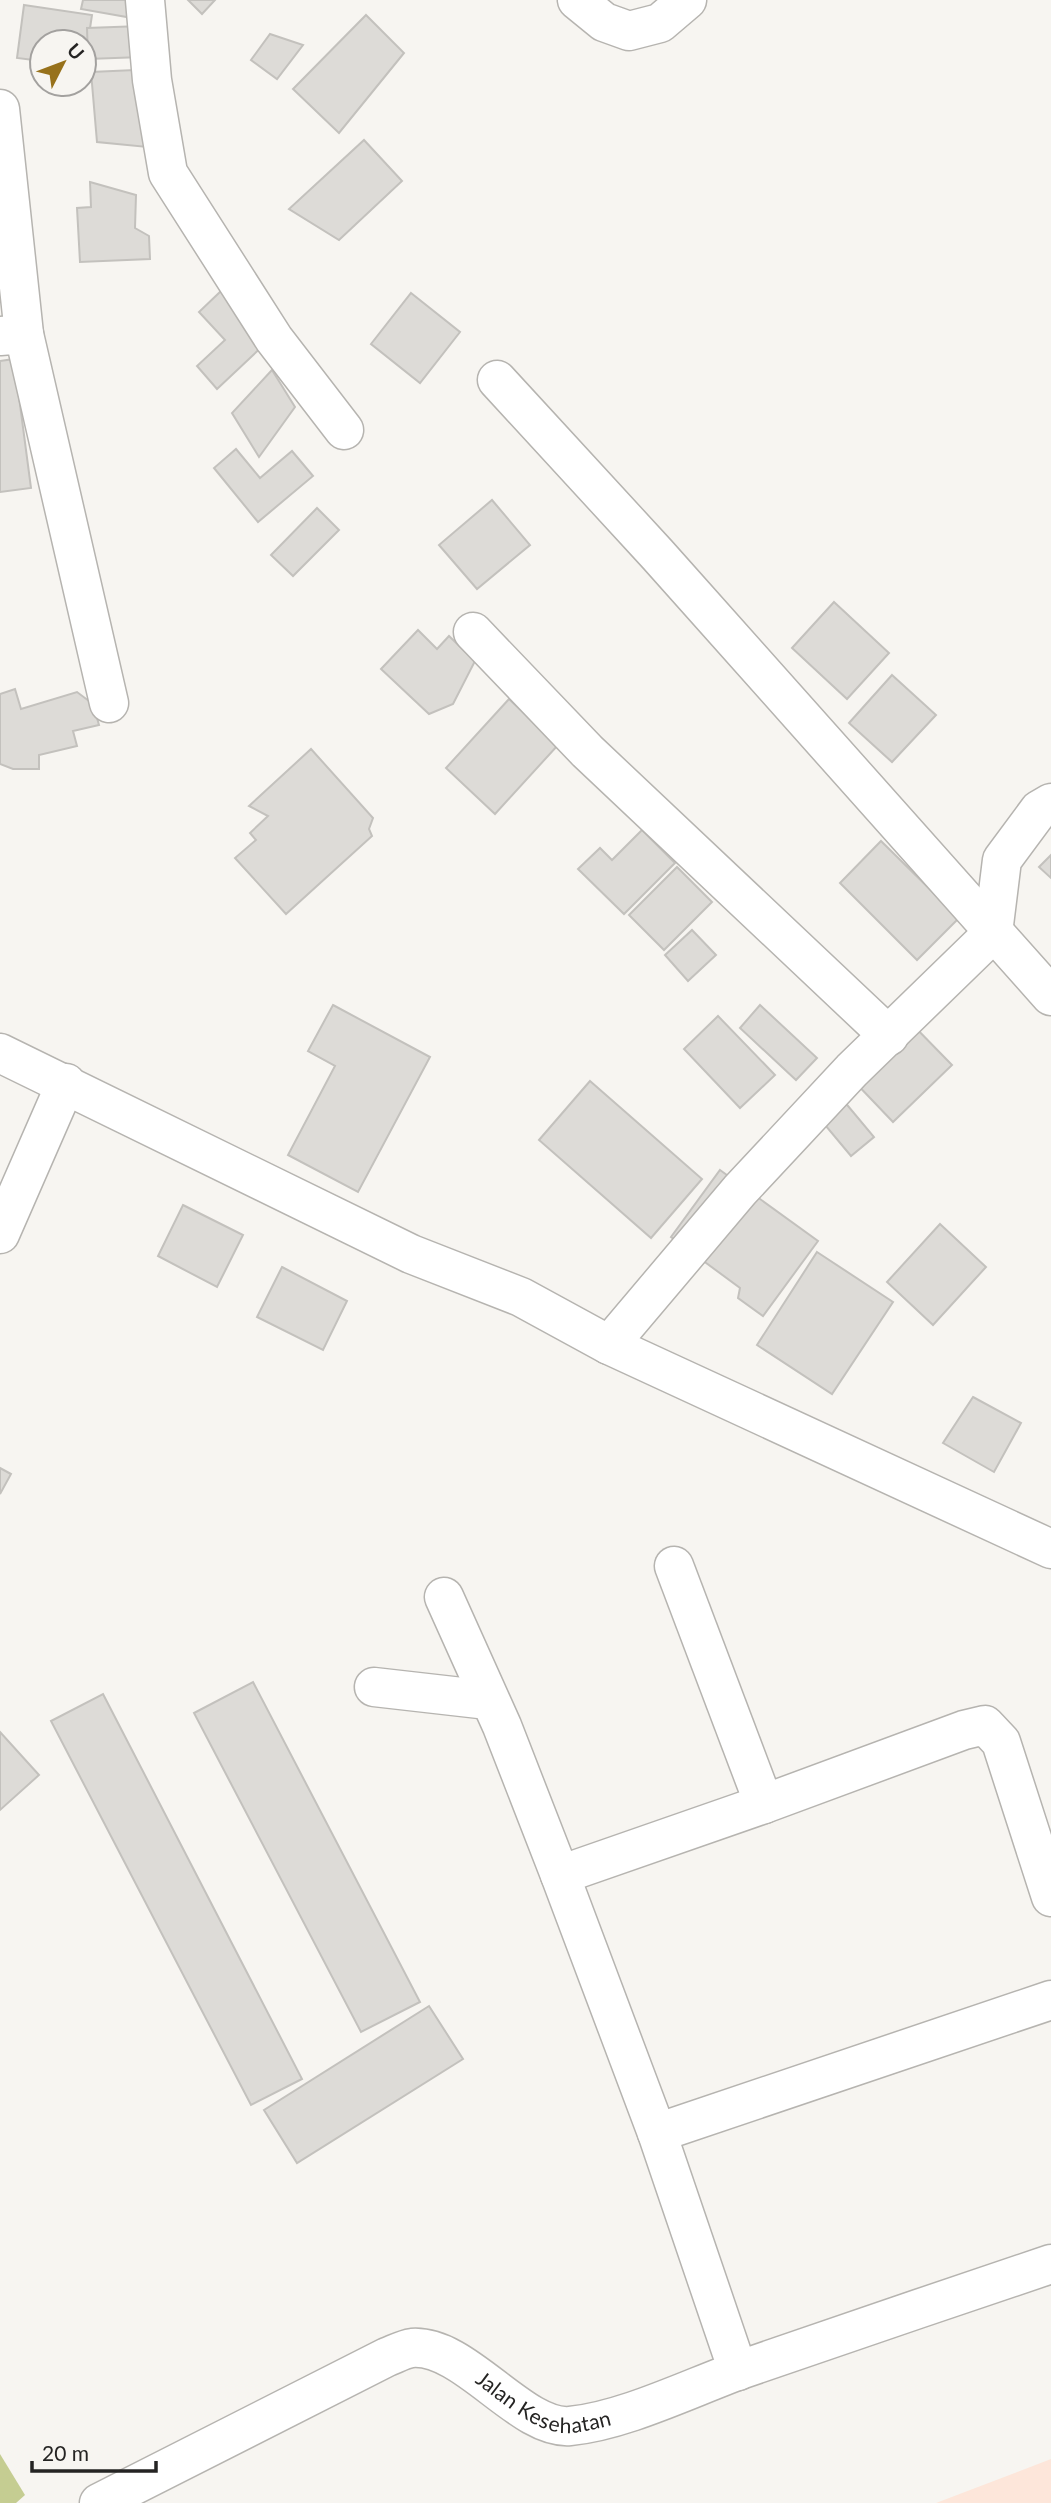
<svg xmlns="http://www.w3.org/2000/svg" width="1051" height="2503" font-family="Lato,sans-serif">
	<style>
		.medical { fill: #fde6da }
		.green { fill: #c5cd92 }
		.building { fill: #dddbd7; stroke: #c3c1bd; stroke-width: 2 }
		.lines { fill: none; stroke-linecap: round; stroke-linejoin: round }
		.street-casing { stroke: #b6b4b0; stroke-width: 41 }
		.street { stroke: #fff; stroke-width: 38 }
		.labels { text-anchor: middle; stroke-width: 5; stroke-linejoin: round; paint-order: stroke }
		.street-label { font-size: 21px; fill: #252423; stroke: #f7f5f1 }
	</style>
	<rect width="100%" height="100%" fill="#f7f5f1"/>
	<polygon class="medical" points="1051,2459 1051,2503 936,2503"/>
	<polygon class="green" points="0,2454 25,2495 16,2503 0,2503"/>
	<g class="building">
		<polygon points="83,0 141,0 138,19 81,9"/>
		<polygon points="188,0 215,0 202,14"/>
		<polygon points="24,5 92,15 84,68 84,42 42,42 42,61 17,58"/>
		<polygon points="366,15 404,53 339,133 293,89"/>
		<polygon points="141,26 142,57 88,59 87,28"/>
		<polygon points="270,34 303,45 277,79 251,60"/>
		<polygon points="135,70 147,147 97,142 91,72"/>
		<polygon points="364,140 402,181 339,240 289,209"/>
		<polygon points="90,182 136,195 135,228 149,236 150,259 80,262 77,208 91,207"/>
		<polygon points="221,291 267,342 217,389 197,366 225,340 199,312"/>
		<polygon points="411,293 460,332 420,383 371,344"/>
		<polygon points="14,359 31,488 0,492 0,361"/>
		<polygon points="272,370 295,407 259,457 232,413"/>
		<polygon points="236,449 260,478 292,451 313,476 258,522 214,468"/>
		<polygon points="492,500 530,545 477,589 439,545"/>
		<polygon points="317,508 339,530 293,576 271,555"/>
		<polygon points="834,602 889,653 847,699 792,648"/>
		<polygon points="418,630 437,649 449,636 475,661 453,704 429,714 381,669"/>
		<polygon points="892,675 936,715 892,762 849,723"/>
		<polygon points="15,689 21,709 77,692 93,704 99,725 73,731 77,746 39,755 39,769 13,769 0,764 0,694"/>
		<polygon points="509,699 558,745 495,814 446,768"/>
		<polygon points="311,749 373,818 369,829 372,836 286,914 235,858 256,840 250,833 268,816 249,806"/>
		<polygon points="642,830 675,863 624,914 578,869 600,848 612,860"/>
		<polygon points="881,841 959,918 917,960 840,883"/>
		<polygon points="1051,855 1051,878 1039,867"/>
		<polygon points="677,867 712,902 664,950 629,915"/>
		<polygon points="692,930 716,955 688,981 665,955"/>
		<polygon points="333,1005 430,1057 358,1192 288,1155 335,1066 308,1051"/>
		<polygon points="760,1005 817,1058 796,1080 740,1028"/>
		<polygon points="718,1016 775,1075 740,1108 684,1049"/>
		<polygon points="908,1020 952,1065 893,1122 850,1077"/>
		<polygon points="590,1081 702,1179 651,1238 539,1140"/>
		<polygon points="838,1094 874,1137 851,1156 815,1113"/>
		<polygon points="720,1170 818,1241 763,1316 738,1298 740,1288 671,1237"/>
		<polygon points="183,1205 243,1235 217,1287 158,1256"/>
		<polygon points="940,1224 986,1267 933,1325 887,1282"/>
		<polygon points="817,1252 893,1302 832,1394 757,1345"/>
		<polygon points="282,1267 347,1301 323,1350 257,1317"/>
		<polygon points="973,1397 1021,1423 994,1472 943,1443"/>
		<polygon points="0,1468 11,1474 0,1494"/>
		<polygon points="253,1682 420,2002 361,2032 194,1713"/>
		<polygon points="103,1694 302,2079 251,2105 51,1721"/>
		<polygon points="0,1732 39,1775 0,1810"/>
		<polygon points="429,2006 463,2059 297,2163 264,2110"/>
	</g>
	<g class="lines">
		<g class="street-casing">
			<g id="street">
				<polyline points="145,0 152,80 168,173 274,339 344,430"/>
				<polyline points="577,0 604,22 629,31 660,23 687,0"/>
				<polyline points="0,109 24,334"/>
				<polyline points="0,336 24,334 109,703"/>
				<polyline points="497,380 657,554 1051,996"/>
				<polyline points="473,632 587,751 889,1036"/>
				<polyline points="0,1053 411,1254 521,1297 609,1345 1051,1549"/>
				<polyline points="0,1234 66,1083"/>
				<polyline points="609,1345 740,1190 852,1070 993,933 1002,860 1039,810 1051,803"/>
				<polyline points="674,1566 764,1804"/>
				<polyline points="444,1597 502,1726 560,1875 657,2133 738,2371"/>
				<polyline points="374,1687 488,1700"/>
				<polyline points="560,1875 764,1804 964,1730 985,1725 1001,1742 1051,1897"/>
				<polyline points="657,2133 1051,2000"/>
				<path id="s1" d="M99,2503L387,2357C395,2354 404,2349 412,2348C465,2344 521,2430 570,2426C623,2421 688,2389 740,2370C844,2334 947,2299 1051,2264"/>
			</g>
		</g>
		<use href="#street" class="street"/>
	</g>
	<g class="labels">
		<g class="street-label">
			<text dy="7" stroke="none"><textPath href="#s1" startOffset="497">Jalan Kesehatan</textPath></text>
		</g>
	</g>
	<g transform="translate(63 63) rotate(48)"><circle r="33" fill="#f7f5f1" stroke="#a3a19f" stroke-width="2"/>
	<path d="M0-5L12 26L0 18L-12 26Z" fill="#97711b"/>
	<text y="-10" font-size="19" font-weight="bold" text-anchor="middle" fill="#252423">U</text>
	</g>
	<path d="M32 2461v10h124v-10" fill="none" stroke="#252423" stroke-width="3.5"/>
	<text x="42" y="2461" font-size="21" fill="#252423" stroke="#f7f5f1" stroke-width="5" paint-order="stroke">20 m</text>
</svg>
